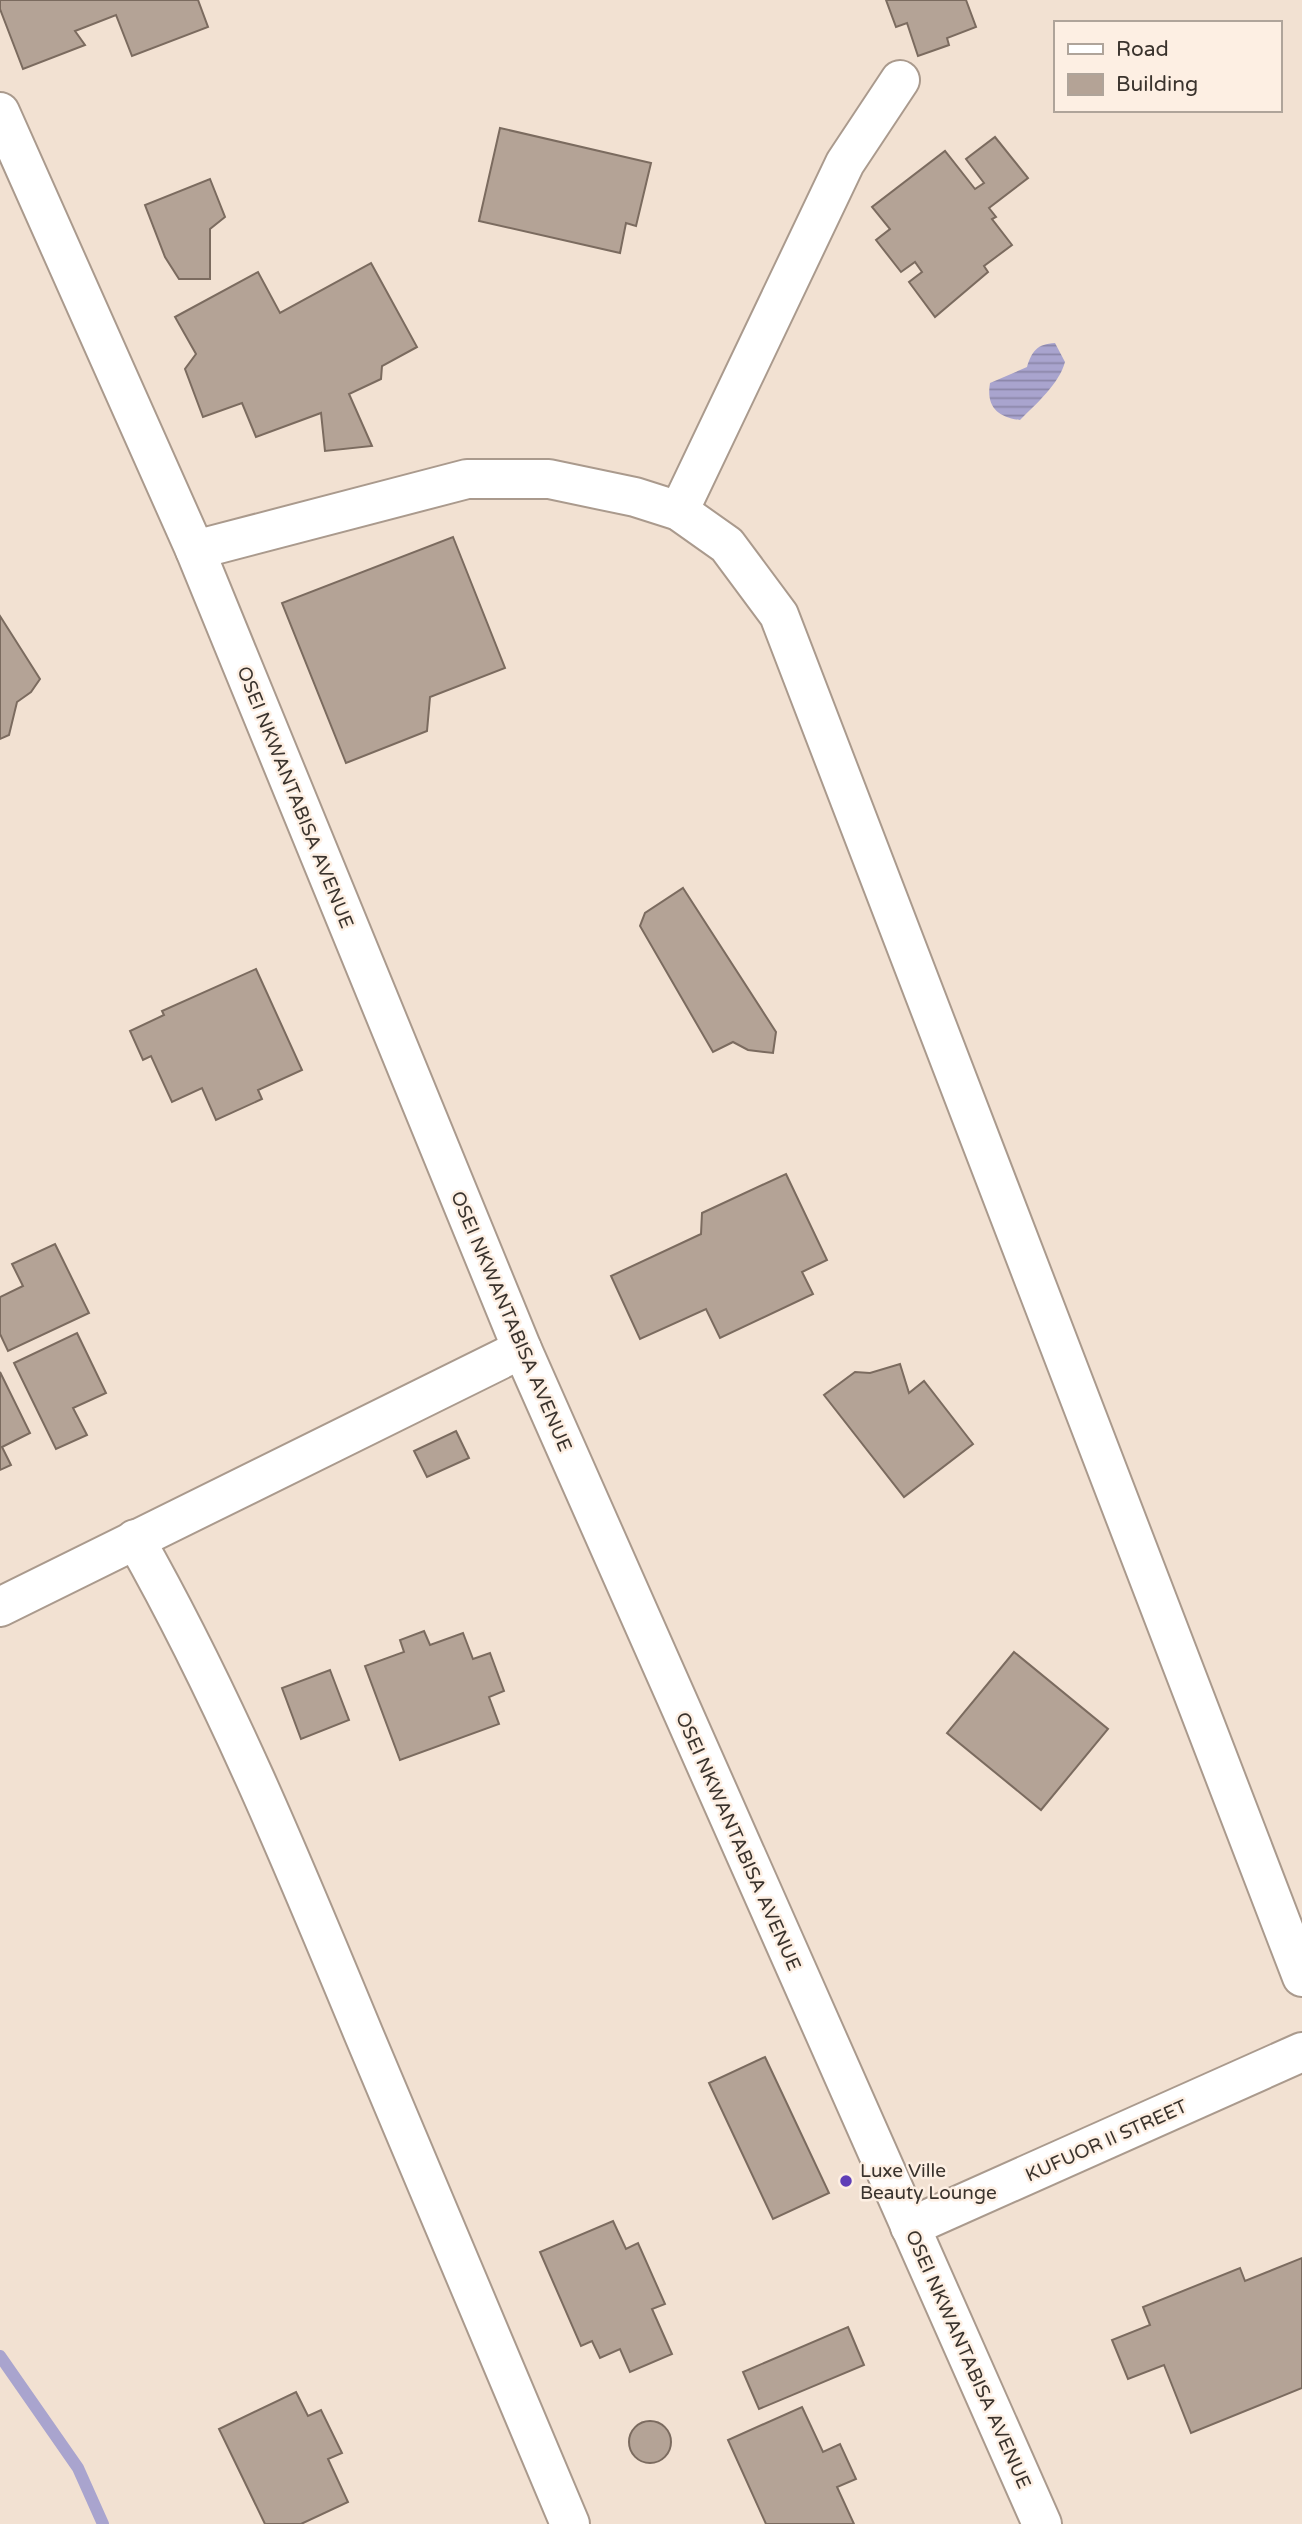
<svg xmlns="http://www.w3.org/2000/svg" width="1302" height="2524" font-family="'Varela Round',sans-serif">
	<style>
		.water { fill: url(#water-rules) }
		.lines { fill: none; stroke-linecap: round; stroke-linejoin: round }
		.stream { stroke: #a9a4ce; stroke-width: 12 }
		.building { fill: #b4a396; stroke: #7b6b5f; stroke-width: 2 }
		.minor-casing { stroke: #aa9a8d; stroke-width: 42 }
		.tertiary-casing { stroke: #aa9a8d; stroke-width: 42 }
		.minor { stroke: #fff; stroke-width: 38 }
		.tertiary { stroke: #fff; stroke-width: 38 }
		.poi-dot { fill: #5f3eb7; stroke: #fdefe3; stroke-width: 2.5 }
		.labels { text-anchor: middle; stroke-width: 5; stroke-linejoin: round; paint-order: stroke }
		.street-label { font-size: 19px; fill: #3a332d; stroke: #fdefe3 }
		.poi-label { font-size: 19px; fill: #3a332d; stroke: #fdefe3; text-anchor: start }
	</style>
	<defs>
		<pattern id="water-rules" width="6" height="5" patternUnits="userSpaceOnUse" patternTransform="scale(1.75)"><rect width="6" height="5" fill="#a9a4ce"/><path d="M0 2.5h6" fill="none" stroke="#8b86a8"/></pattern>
	</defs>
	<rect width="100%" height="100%" fill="#f2e1d2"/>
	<path class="water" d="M1055,343L1065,362C1059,384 1036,404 1020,420C997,417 986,406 990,383L1027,367C1032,351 1037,344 1055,343Z"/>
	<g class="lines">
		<polyline class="stream" points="0,2356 78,2468 103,2524"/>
	</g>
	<g class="building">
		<polygon points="0,0 198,0 208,27 132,56 116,15 75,31 85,45 23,69 0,9"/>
		<polygon points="886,0 966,0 976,27 947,38 949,45 918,56 907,23 896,27"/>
		<polygon points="500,128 651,163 636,226 626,223 620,253 479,221"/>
		<polygon points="995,137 1028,178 989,208 996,217 992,219 1012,245 984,266 988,272 935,317 909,282 922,272 915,262 901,272 876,240 890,229 872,207 945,151 975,189 984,183 966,159"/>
		<polygon points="210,179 225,217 210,229 210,279 179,279 165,257 145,205"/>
		<polygon points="371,263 417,347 382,366 381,379 349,394 372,446 325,451 321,413 256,437 242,403 203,417 185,369 196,354 175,317 258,272 280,313"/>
		<polygon points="453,537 505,668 430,697 427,731 346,763 282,603"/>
		<polygon points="0,616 40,679 31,692 17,702 9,735 0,739"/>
		<polygon points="683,888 776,1032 773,1053 748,1050 733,1042 713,1052 640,926 645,913"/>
		<polygon points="256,969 302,1070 258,1090 262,1099 216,1120 202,1088 172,1102 151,1056 143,1060 130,1031 164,1015 162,1011"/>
		<polygon points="786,1174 827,1260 802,1272 813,1294 720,1338 706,1309 640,1339 611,1276 701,1234 702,1213"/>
		<polygon points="55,1244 89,1313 8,1351 0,1334 0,1297 23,1286 12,1264"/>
		<polygon points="77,1333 106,1393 73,1408 87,1435 56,1449 14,1363"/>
		<polygon points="900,1364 909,1393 924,1381 973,1444 904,1497 824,1395 855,1372 870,1373"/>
		<polygon points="0,1372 30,1433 2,1447 11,1465 0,1470"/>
		<polygon points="456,1431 469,1458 427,1477 414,1451"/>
		<polygon points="424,1631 430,1645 463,1633 473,1659 490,1653 504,1691 489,1697 499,1724 400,1760 365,1666 404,1652 400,1640"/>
		<polygon points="1014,1652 1108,1729 1041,1810 947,1733"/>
		<polygon points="330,1670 349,1720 301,1739 282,1688"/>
		<polygon points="765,2057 829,2193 773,2219 709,2083"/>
		<polygon points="613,2221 626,2249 638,2243 665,2304 652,2309 672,2354 630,2372 620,2349 600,2358 592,2341 581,2346 540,2252"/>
		<polygon points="1302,2258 1302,2388 1191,2433 1164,2365 1128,2379 1112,2340 1150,2325 1143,2307 1240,2268 1245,2281"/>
		<polygon points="848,2327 864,2365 759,2409 743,2372"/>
		<polygon points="296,2392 308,2416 321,2410 342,2453 328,2459 348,2502 301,2524 265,2524 219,2429"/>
		<polygon points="802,2407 823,2452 840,2444 856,2479 837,2487 854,2524 766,2524 728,2440"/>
		<circle cx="650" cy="2442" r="21"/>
	</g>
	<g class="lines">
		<g class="minor-casing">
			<g id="minor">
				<polyline points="679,511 845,163 900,80"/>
				<polyline points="195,550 467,479 549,479 635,497 679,511 727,545 779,615 1302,1977"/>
				<path d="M135,1539C225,1698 294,1866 364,2035C432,2198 500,2361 570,2524"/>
				<polyline points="0,1607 522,1349"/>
				<polyline points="910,2227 1302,2052"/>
			</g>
		</g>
		<g class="tertiary-casing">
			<polyline id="tertiary" points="0,112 195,550 522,1349 1042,2524"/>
		</g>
		<use href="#minor" class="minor"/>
		<use href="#tertiary" class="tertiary"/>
	</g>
	<circle class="poi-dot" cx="846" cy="2181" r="7"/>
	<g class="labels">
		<g class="street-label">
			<text transform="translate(296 797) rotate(68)" y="7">OSEI NKWANTABISA AVENUE</text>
			<text transform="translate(512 1321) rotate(67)" y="7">OSEI NKWANTABISA AVENUE</text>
			<text transform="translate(739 1841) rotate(66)" y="7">OSEI NKWANTABISA AVENUE</text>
			<text transform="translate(1106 2140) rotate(-24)" y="7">KUFUOR II STREET</text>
			<text transform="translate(969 2359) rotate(66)" y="7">OSEI NKWANTABISA AVENUE</text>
		</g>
		<g class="poi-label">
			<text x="860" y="2177">Luxe Ville<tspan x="860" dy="22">Beauty Lounge</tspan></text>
		</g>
	</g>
	<rect x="1054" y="21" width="228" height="91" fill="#fdefe3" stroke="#afa49a" stroke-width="2"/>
	<rect x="1068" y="44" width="35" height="10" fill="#ffffff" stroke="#afa49a" stroke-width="2"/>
	<text x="1116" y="56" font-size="21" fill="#3a332d">Road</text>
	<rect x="1068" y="74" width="35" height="21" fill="#b4a396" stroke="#afa49a" stroke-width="2"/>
	<text x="1116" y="91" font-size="21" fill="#3a332d">Building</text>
</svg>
